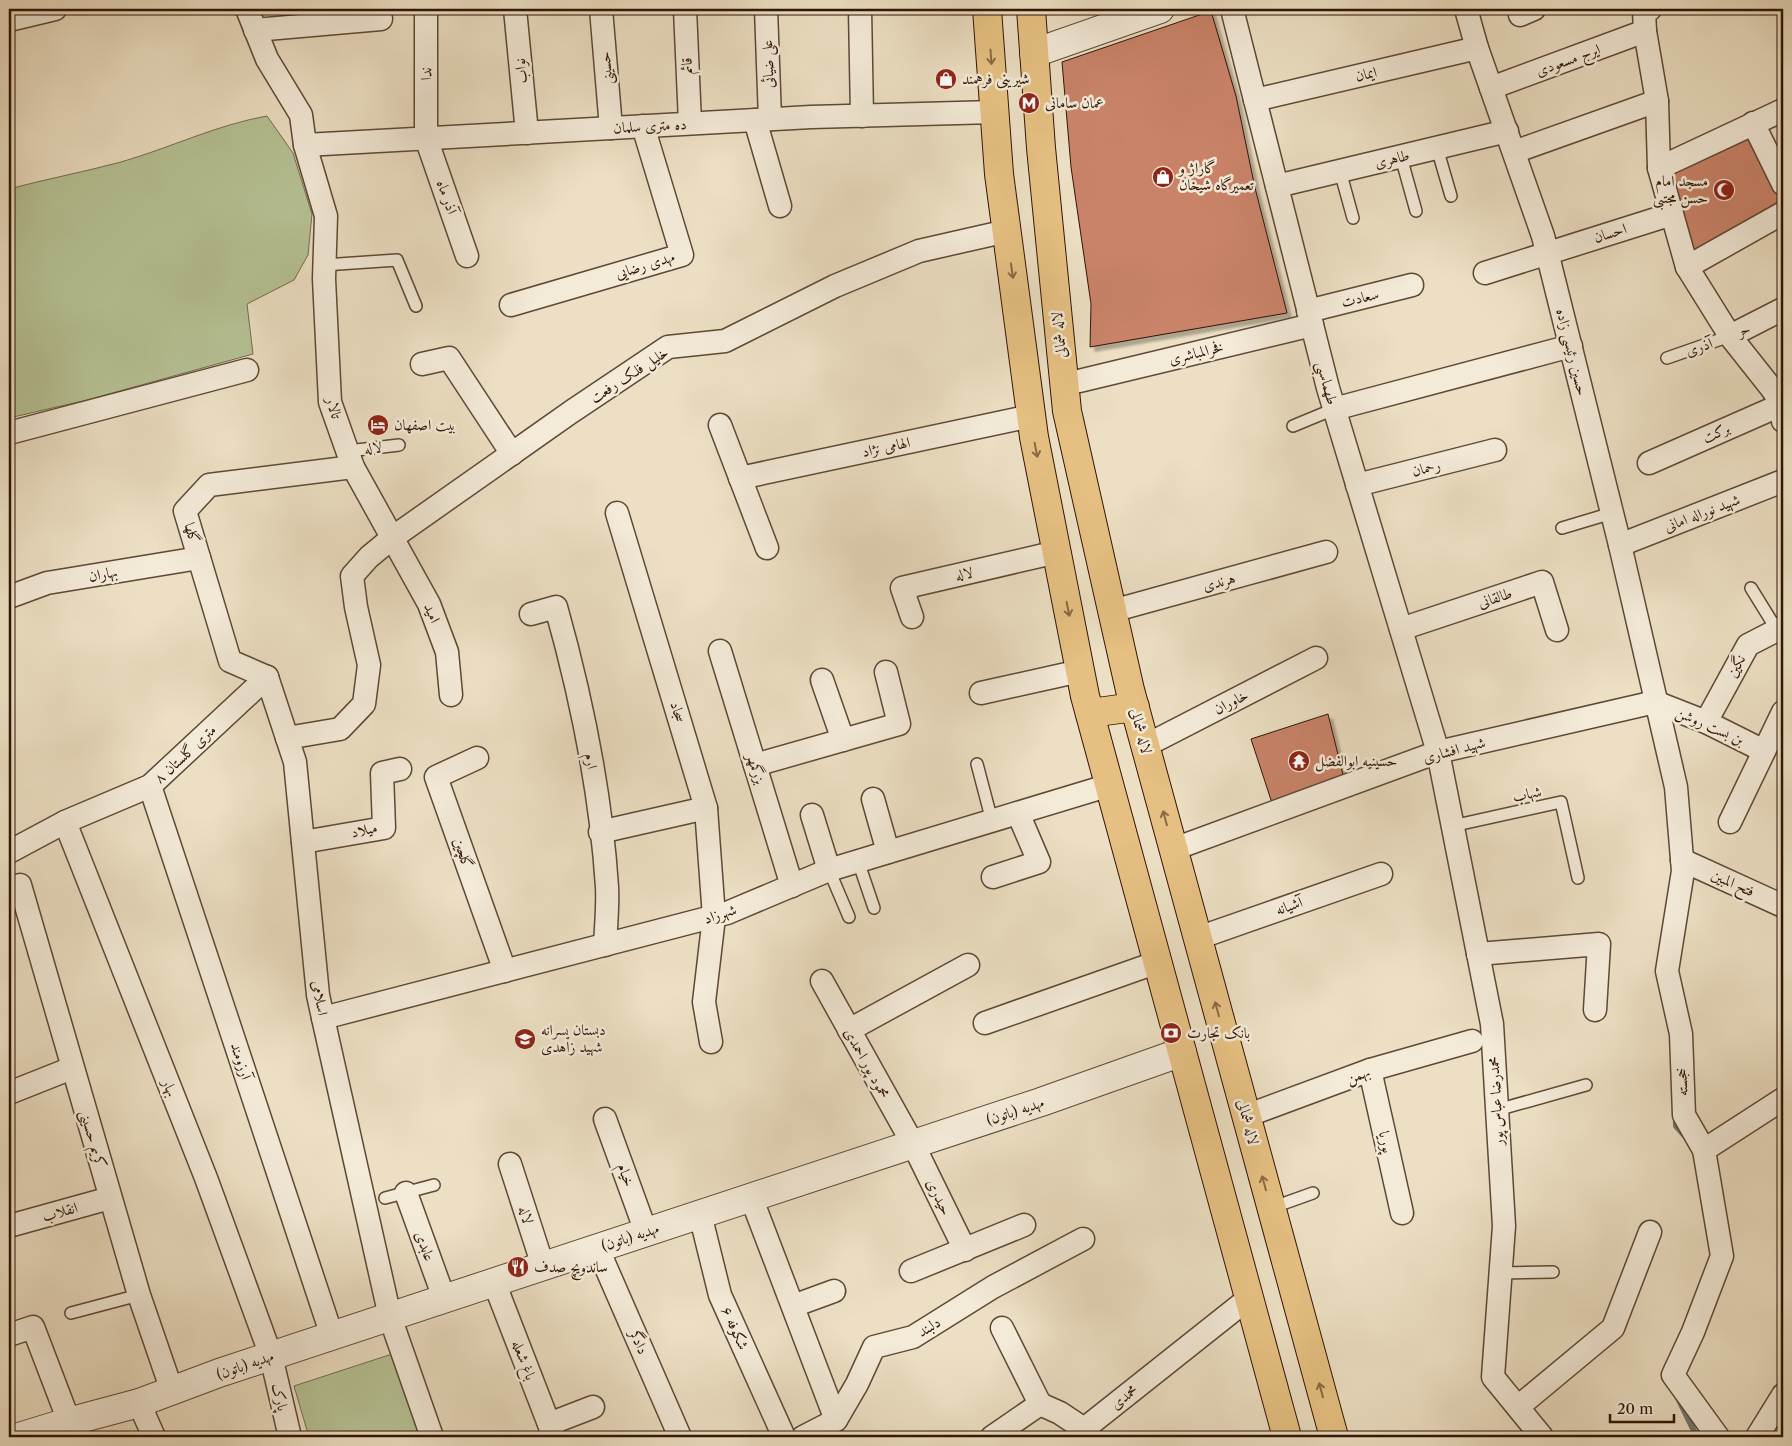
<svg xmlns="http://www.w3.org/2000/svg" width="1792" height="1446" font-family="'Libre Caslon Text',Amiri,serif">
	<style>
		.green { fill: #b6c295; stroke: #726c4e }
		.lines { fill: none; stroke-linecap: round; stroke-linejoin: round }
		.stream { stroke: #707874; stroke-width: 6 }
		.building { fill: #c98369; stroke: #2f1506; filter: url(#shadow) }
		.service-casing { stroke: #5e4835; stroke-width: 14 }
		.minor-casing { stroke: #5e4835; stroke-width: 25 }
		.tertiary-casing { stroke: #5e4835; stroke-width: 30 }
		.primary-casing { stroke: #2f1506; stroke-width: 30 }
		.service { stroke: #f3ead8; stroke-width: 11 }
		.minor { stroke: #f3ead8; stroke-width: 22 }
		.tertiary { stroke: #f3ead8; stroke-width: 28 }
		.primary { stroke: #e6c082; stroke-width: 28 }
		.oneway { stroke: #8a6a44 }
		.labels { text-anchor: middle; stroke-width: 5; stroke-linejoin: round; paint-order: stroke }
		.street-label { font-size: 15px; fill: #2f1506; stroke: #f3ead8 }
		.poi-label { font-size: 15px; fill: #2f1506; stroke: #f3ead8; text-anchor: start }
	</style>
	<defs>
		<filter id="shadow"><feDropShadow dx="4.5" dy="4.5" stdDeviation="1" flood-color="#0004"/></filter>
	</defs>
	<rect width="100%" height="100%" fill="#ecdfc3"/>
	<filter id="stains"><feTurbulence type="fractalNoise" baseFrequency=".004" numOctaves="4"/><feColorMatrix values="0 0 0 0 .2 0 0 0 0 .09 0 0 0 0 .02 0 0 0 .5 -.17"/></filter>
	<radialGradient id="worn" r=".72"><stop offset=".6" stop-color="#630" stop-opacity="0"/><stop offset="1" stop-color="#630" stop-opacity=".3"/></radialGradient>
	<g class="green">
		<path d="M267,116L293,153L312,214L308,255L294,280L247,304L253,354L87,400L9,418V189C46,179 84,172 121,162C170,148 216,125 267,116Z"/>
		<polygon points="392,1354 420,1437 309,1437 294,1386"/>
	</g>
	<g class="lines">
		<g class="stream">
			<polyline points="1676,1115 1676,1126 1684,1135"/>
			<polyline points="1678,1398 1697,1437"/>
		</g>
	</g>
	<g class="building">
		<polygon points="1211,11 1236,96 1255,188 1287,313 1090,347 1091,304 1071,167 1062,62"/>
		<polygon points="1752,131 1783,199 1783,210 1690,261 1667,180 1673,167"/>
		<polygon points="1328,714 1345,783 1274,809 1251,739"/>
	</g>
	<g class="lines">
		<g class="service-casing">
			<g id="service">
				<polyline points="1437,148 1451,196"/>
				<polyline points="1401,157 1416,211"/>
				<polyline points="1340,171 1353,218"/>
				<polyline points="324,265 397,260 416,306"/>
				<polyline points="1667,358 1730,336"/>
				<polyline points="1293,426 1334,409"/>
				<polyline points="348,451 399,445"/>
				<polyline points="1562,528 1612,513"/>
				<polyline points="1751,588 1777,630"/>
				<polyline points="977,764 992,821"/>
				<polyline points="1452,826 1561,802 1578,878"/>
				<polyline points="858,861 874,908"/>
				<polyline points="829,870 849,917"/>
				<polyline points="1497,1110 1586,1085"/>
				<polyline points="385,1198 434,1185"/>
				<polyline points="1271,1208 1313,1193"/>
				<polyline points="1501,1273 1553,1272"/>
				<polyline points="71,1313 139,1295"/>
			</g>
		</g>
		<g class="minor-casing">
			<g id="minor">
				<polyline points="247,9 267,59 301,115 305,145 326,216 324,279 330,402 353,467 429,604 447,652 451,695"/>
				<polyline points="426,9 426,138 467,256"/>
				<polyline points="515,9 527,133"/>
				<polyline points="601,9 611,128"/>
				<polyline points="685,9 690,123"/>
				<polyline points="766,9 770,119"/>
				<polyline points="860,9 862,116"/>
				<polyline points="1232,9 1328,388 1438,752 1492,1024 1504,1226 1493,1377 1542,1437"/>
				<polyline points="1466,9 1477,48 1543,236 1620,545 1676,787 1683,871 1667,971 1681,1034 1684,1115 1704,1150 1722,1256 1693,1332 1673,1375 1718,1437"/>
				<polyline points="1650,9 1644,11 1645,31 1657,101 1659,168 1687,267 1730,336 1772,389 1782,404 1783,421"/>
				<polyline points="1520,15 1534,9"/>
				<polyline points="9,20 55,9"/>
				<polyline points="255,30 381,19"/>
				<polyline points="1491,88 1645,31"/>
				<polyline points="1255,100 1477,48"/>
				<polyline points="755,120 780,206"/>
				<polyline points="1753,123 1783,184"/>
				<polyline points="305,145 811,117 995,112"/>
				<polyline points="1514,152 1657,101"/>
				<polyline points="1659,168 1783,110"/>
				<polyline points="1277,186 1507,131"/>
				<polyline points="1687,267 1783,213"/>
				<polyline points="1485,273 1672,214"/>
				<polyline points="511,305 682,255 643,126"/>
				<polyline points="1308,311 1412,285"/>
				<polyline points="1730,336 1783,309"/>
				<polyline points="422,364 449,358 512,454"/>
				<polyline points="1079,381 1312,325"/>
				<polyline points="1334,409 1571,346"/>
				<polyline points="720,425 767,548"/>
				<polyline points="9,433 247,370"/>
				<polyline points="1649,463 1783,404"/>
				<polyline points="740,478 1031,416"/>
				<polyline points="1357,485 1495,450"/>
				<polyline points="617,513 706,808 714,917 704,1002 711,1042"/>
				<polyline points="1620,545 1783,481"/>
				<polyline points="9,597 47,583 199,558"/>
				<polyline points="1112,611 1326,552"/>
				<path d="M531,614L556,607C581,696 601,794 607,887C608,906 606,926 605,945"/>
				<polyline points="912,617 902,588 1057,552"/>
				<polyline points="1401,629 1542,582 1557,630"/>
				<polyline points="720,651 792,886"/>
				<polyline points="267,677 295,762 318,995 323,1018 390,1317 432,1437"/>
				<polyline points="267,677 230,661 185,511 209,485 353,467"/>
				<polyline points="822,680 843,740"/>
				<polyline points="981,693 1080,671"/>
				<polyline points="1655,702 1706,722 1764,751"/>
				<polyline points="1706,722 1748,645 1783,627"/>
				<polyline points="287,738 340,729 364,704 369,665 356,607 352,576 369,557 392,538 571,412 668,347 725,341 835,286 919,251 1007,231"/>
				<polyline points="1145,746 1316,658"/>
				<polyline points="477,758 436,777 505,971"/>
				<polyline points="755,765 899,724 886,672"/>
				<polyline points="150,786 332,1336"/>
				<polyline points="873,799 888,852"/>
				<polyline points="812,815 829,870"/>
				<polyline points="65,822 206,1178 271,1356 290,1437"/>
				<polyline points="1730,822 1783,712"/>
				<polyline points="600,832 706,808"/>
				<polyline points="303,842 384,828 382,773 400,769"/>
				<polyline points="1174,849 1438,752 1655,702"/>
				<polyline points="9,852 65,822 150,786 267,677"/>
				<polyline points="1682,860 1783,906"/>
				<polyline points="993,877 1039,862 1018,813"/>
				<polyline points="20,885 139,1295 172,1391"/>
				<polyline points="1198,938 1381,874"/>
				<polyline points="1478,954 1599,944 1595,1010"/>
				<polyline points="822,981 913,1144 965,1250"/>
				<polyline points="323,1018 727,913 829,870 1110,785"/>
				<polyline points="985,1023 1158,962"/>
				<polyline points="849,1030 968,965"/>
				<polyline points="1370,1070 1402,1213"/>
				<polyline points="9,1093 72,1068"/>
				<polyline points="1246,1116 1370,1070 1472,1041"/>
				<polyline points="605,1119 646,1232"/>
				<polyline points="1704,1150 1783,1099"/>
				<polyline points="510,1164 543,1266"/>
				<polyline points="406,1193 444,1298"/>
				<polyline points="751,1197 836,1420"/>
				<polyline points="700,1214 720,1295 784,1437"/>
				<polyline points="9,1226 110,1198"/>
				<polyline points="597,1247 680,1437"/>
				<polyline points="911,1271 1024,1225"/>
				<polyline points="494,1282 554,1437"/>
				<polyline points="793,1306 834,1291"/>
				<polyline points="1002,1328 1040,1404"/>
				<polyline points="9,1335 33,1327 75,1437"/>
				<polyline points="139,1403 154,1437"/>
				<polyline points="1518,1407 1613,1328 1650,1232"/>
				<polyline points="549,1424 593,1407"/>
				<polyline points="803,1437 836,1420 857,1384 874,1347 913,1337 993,1287 1083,1239"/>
				<polyline points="992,1437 1040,1404 1060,1413 1084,1429 1249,1298"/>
				<polyline points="1757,1437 1783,1395"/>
			</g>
		</g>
		<g class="tertiary-casing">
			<g id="tertiary">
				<polyline points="1034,53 1160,9"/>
				<polyline points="19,1437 68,1422 139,1403 219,1373 1041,1102 1182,1052"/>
			</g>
		</g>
		<g class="primary-casing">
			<g id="primary">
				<polyline points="987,9 999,174 1034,437 1085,696 1287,1437"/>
				<polyline points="1031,9 1041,148 1067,411 1130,690 1334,1437"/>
				<polyline points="1090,713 1135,707"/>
			</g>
		</g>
		<use href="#service" class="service"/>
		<use href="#minor" class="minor"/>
		<use href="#tertiary" class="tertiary"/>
		<use href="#primary" class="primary"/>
	</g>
	<defs><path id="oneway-shaft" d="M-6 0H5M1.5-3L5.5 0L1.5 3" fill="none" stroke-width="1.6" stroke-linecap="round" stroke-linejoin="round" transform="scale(1.25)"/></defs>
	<g class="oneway">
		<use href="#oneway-shaft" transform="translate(991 57) rotate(86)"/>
		<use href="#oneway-shaft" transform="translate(1012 271) rotate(82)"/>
		<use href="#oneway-shaft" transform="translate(1036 450) rotate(79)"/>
		<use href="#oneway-shaft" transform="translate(1068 609) rotate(79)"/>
		<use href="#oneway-shaft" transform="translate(1165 818) rotate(-105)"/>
		<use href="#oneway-shaft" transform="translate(1217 1009) rotate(-105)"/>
		<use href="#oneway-shaft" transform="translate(1264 1183) rotate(-105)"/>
		<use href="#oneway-shaft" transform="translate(1321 1390) rotate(-105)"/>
	</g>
	<defs>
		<g id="shop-disc" transform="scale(1.125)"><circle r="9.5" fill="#8f2418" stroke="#f3ead8"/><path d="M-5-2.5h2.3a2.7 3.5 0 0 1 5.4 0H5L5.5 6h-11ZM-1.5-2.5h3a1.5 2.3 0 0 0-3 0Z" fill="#fff"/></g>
		<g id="metro-disc" transform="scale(1.125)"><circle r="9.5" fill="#8f2418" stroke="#f3ead8"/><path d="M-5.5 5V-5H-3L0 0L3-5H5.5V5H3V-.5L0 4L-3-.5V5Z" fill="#fff"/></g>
		<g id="mosque-disc" transform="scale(1.125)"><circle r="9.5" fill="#8f2418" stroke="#f3ead8"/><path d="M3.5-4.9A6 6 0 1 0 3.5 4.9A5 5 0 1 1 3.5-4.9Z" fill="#fff"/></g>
		<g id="hotel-disc" transform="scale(1.125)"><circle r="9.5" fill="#8f2418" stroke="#f3ead8"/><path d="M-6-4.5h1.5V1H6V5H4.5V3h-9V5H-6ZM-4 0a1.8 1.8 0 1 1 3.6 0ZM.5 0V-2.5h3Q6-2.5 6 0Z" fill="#fff"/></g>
		<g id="temple-disc" transform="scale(1.125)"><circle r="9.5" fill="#8f2418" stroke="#f3ead8"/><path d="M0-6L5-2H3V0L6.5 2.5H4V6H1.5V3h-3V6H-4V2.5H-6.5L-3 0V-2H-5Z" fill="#fff"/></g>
		<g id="bank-disc" transform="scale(1.125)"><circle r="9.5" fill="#8f2418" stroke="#f3ead8"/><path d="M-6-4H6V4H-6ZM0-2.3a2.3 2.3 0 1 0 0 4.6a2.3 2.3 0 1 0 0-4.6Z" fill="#fff"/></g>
		<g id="school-disc" transform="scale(1.125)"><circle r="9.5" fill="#8f2418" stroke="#f3ead8"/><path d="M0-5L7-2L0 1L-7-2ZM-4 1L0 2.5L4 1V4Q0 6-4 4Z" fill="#fff"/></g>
		<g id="restaurant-disc" transform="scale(1.125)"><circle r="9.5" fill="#8f2418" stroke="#f3ead8"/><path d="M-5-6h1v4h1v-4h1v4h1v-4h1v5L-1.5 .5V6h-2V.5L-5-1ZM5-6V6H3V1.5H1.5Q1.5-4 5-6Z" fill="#fff"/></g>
	</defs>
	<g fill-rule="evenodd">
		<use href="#shop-disc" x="946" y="79"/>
		<use href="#metro-disc" x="1029" y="103"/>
		<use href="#shop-disc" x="1163" y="177"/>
		<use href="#mosque-disc" x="1724" y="190"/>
		<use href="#hotel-disc" x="378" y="425"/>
		<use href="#temple-disc" x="1299" y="761"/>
		<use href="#bank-disc" x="1171" y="1033"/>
		<use href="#school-disc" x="525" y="1039"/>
		<use href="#restaurant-disc" x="518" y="1267"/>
	</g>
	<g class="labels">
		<g class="street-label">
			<text transform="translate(1568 60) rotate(-20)" y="5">ایرج مسعودی</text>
			<text transform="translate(768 64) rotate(-92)" y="5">علی ضیائی</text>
			<text transform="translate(687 66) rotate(-92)" y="5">قائم</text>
			<text transform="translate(606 68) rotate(-95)" y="5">حسینی</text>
			<text transform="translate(521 71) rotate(-96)" y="5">نواب</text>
			<text transform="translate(426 74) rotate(-90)" y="5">ندا</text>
			<text transform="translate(1366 74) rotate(-13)" y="5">ایمان</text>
			<text transform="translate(650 126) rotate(-3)" y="5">ده متری سلمان</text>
			<text transform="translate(1392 159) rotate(-14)" y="5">طاهری</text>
			<text transform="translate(447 197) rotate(71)" y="5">آذر ماه</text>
			<text transform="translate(1610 233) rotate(-17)" y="5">احسان</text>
			<text transform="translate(645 265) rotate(-17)" y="5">مهدی رضایی</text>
			<text transform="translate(1360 298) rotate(-14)" y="5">سعادت</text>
			<text transform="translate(1743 330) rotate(-27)" y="5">حر</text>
			<text transform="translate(1059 335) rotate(-96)" y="5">لاله شمالی</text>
			<text transform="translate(1699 347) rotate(-19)" y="5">آذری</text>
			<text transform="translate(1572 352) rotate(76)" y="5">حسین رئیسی زاده</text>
			<text transform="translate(1196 353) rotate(-14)" y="5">فخرالمباشری</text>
			<text transform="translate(629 375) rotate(-33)" y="5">خلیل فلک رفعت</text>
			<text transform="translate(1327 383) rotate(75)" y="5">طهماسبی</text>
			<text transform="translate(334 408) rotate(75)" y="5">تالار</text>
			<text transform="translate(1716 433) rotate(-24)" y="5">برکت</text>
			<text transform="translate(886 447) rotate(-12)" y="5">الهامی نژاد</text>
			<text transform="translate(373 448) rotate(-7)" y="5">لاله</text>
			<text transform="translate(1426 468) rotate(-14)" y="5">رحمان</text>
			<text transform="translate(1702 513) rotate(-21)" y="5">شهید نوراله امانی</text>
			<text transform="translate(192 533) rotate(73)" y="5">گلها</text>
			<text transform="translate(103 574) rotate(-10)" y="5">بهاران</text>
			<text transform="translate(964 574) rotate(-13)" y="5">لاله</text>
			<text transform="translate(1219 582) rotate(-15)" y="5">هرندی</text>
			<text transform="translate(1495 598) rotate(-18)" y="5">طالقانی</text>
			<text transform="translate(432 613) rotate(67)" y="5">امید</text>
			<text transform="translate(1736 666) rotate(-62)" y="5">نگین</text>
			<text transform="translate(1231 702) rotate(-27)" y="5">خاوران</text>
			<text transform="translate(678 712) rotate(73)" y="5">سجاد</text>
			<text transform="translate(1710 726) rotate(24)" y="5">بن بست روشن</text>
			<text transform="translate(1141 731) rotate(75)" y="5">لاله شمالی</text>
			<text transform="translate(1454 750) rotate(-15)" y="5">شهید افشاری</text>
			<text transform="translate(185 754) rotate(-43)" y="5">۸ متری گلستان</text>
			<text transform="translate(591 761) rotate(79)" y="5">ارم</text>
			<text transform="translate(756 769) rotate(73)" y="5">بزرگمهر</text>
			<text transform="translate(1527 794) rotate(-12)" y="5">شهاب</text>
			<text transform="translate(364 830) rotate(-13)" y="5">میلاد</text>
			<text transform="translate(463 853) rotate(71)" y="5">گلچین</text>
			<text transform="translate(1733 883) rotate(24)" y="5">فتح المبین</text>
			<text transform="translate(1289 906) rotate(-19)" y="5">آشیانه</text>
			<text transform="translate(720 914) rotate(-18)" y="5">شهرزاد</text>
			<text transform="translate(320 998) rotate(81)" y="5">اسلامی</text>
			<text transform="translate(241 1061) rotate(72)" y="5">آرزومند</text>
			<text transform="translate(867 1063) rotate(61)" y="5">محمود پور احمدی</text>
			<text transform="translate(1358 1075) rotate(-20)" y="5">بهمن</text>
			<text transform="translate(1682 1082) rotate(-92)" y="5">خجسته</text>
			<text transform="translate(170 1088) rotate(68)" y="5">بهار</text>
			<text transform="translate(1496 1101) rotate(-93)" y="5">محمدرضا عباس پور</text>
			<text transform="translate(1015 1111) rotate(-18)" y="5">مهدیه (باتون)</text>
			<text transform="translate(1248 1122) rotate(75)" y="5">لاله شمالی</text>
			<text transform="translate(93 1139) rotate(74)" y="5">کریم حسینی</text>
			<text transform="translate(1386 1142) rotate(78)" y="5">پوریا</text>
			<text transform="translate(626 1175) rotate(70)" y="5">خیام</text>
			<text transform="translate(939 1197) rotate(64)" y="5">حیدری</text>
			<text transform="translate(60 1212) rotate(-16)" y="5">انقلاب</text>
			<text transform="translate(526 1215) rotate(72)" y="5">لاله</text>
			<text transform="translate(630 1237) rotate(-18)" y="5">مهدیه (باتون)</text>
			<text transform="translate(425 1246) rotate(70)" y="5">عابدی</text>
			<text transform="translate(929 1327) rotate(-32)" y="5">دلبند</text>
			<text transform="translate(735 1328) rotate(66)" y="5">شکوفه ۶</text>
			<text transform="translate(639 1342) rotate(66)" y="5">دادگر</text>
			<text transform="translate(524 1360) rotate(69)" y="5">باغ شعله</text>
			<text transform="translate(245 1365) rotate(-19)" y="5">مهدیه (باتون)</text>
			<text transform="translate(280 1397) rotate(77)" y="5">پارک</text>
			<text transform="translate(1124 1397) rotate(-38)" y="5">محمدی</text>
		</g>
		<g class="poi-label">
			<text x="962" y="84">شیرینی فرهمند</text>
			<text x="1045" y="108">عمان سامانی</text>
			<text x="1179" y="173">گاراژ و<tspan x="1179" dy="17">تعمیرگاه شیخان</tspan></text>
			<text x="1708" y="186" text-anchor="end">مسجد امام<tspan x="1708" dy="17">حسن مجتبی</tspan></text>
			<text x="394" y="430">بيت اصفهان</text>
			<text x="1315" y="766">حسینیه ابوالفضل</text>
			<text x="541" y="1035">دبستان پسرانه<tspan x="541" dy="17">شهید زاهدی</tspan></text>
			<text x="1187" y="1038">بانک تجارت</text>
			<text x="534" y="1272">ساندویچ صدف</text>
		</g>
	</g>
	<rect width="1792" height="1446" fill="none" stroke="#ecdfc3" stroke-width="30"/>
	<rect x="10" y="10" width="1772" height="1426" fill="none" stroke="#2f1506" stroke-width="2.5"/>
	<rect x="15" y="15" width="1762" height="1416" fill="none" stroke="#2f1506"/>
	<path d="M1610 1414v8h64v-8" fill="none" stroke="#2f1506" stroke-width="2.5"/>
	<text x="1617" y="1414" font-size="15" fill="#2f1506" stroke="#f3ead8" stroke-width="4" paint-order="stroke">20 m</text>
	<rect width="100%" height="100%" filter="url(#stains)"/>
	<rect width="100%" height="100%" fill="url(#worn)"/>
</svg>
